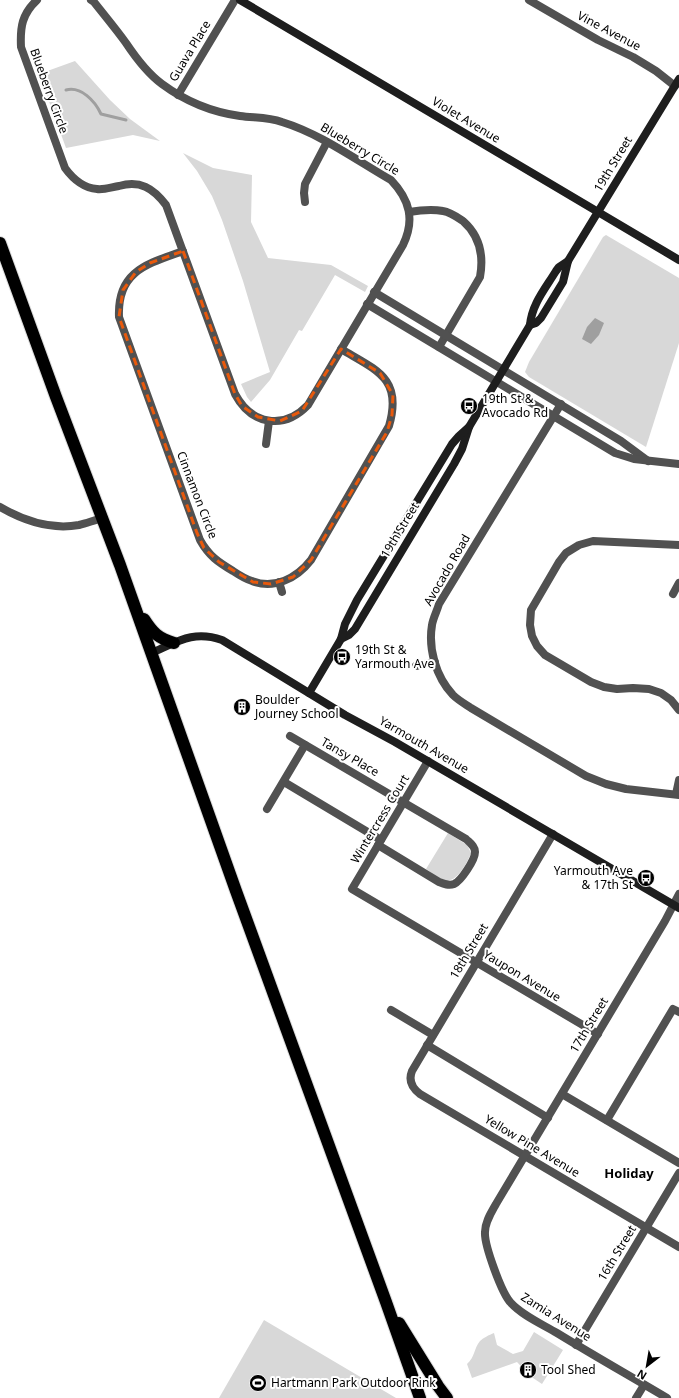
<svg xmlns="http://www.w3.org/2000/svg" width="679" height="1398" font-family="'Noto Sans',sans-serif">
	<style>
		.green { fill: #d8d8d8 }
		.water { fill: #9f9f9f }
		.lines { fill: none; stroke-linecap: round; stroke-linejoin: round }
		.stream { stroke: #9f9f9f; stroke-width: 3 }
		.highway-casing { stroke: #dbdbdb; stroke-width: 14 }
		.street { stroke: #515151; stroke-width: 8 }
		.secondary { stroke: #1e1e1e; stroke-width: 8 }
		.highway { stroke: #000; stroke-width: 12 }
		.marked { fill: none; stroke: #e8590c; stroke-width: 3; stroke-dasharray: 8 5; stroke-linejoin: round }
		.labels { text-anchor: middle; stroke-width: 4; stroke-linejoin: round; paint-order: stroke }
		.street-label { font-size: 12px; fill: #000; stroke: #fff }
		.poi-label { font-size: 12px; fill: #000; stroke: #fff; text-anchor: start }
		.neighbourhood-label { font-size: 13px; font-weight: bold; fill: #000; stroke: #fff }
	</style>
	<rect width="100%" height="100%" fill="#fff"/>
	<g class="green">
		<polygon points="75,61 110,100 130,119 160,141 133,135 66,148 39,74"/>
		<polygon points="183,153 213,168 252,175 251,222 268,258 331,265 368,286 365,292 335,275 302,331 299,330 270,380 251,402 247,397 241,384 270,372 243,281 222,220 212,196 197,171"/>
		<polygon points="606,235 679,278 679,343 646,447 529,377 525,372 529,362 603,237"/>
		<path d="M448,833L467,845L471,853C468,861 457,883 446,880C439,879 432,873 426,869Z"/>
		<polygon points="264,1320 396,1398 219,1398"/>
		<path d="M534,1332L563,1350L542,1384L530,1376L517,1362L472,1378L467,1364C475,1357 474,1348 480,1341C483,1338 489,1335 494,1333L497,1345L513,1354L523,1351Z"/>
	</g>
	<polygon class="water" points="595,318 604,323 599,335 591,344 582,339 587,327"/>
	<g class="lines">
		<path class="stream" d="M66,90C81,86 95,101 101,114L126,120"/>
		<g class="highway-casing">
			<g id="highway">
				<polyline points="0,243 56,397 120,565 236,891 386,1302 420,1398"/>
				<path d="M144,619C153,633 158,638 174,643"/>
				<polyline points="399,1323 438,1386 447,1398"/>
			</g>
		</g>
		<g class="street">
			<path d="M37,0C22,14 20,27 21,47L65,168C73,179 84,188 97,189C104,190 112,187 119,186C140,180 153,188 166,205L235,394C251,424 283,431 308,405L403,245C415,220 410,200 391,180C356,160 321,134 282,122C268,117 254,118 240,116C211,112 185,101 162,84C147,73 136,58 126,43C116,29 105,16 94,2L91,0"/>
			<polyline points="529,0 598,40 633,57 656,71 675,86"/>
			<polyline points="178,95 235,0"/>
			<polyline points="305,202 304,193 305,184 327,142"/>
			<path d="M409,212C421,210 432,209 443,211C450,212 457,217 463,221C480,236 484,255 480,277L439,347"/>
			<path d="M183,251C147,264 117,271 119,317L200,540C209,556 218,562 233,571C239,575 245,579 252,581C274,590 297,578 311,560L389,426C403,378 376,370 341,349"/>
			<polyline points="374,292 621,441 648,461"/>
			<polyline points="367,304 615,453 634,459 679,464"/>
			<path d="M561,404L439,604C437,611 433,618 432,625C428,649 436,677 453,695C458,700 465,704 471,708L586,776L606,784L626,789L679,795"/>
			<polyline points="266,444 269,421"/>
			<path d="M0,507C24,521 51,530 79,525C87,523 95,520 103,518"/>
			<polyline points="679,545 593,541 579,545 566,553 559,562 531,610 530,625 532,636 537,646 545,655 591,682 604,687 617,689 633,688 649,689 661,693 671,700 679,710"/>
			<polyline points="279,582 282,592"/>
			<polyline points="673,594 679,583"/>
			<polyline points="416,666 435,662"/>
			<path d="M290,736L466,839C470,843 475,846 475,852C475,860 461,881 454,884C449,886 444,884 439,882L378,845"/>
			<polyline points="428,761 352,889 598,1034"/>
			<polyline points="284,782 381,840"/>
			<polyline points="676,794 679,780"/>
			<polyline points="267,809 305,745"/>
			<path d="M553,834L412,1071C408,1081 412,1088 420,1094L679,1247"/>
			<polyline points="391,1010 433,1035"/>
			<polyline points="427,1045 548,1118"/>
			<polyline points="562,1094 679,1163"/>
			<polyline points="607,1120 673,1009 679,1012"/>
			<polyline points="576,1345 679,1173"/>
			<polyline points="636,1398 644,1385"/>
			<path d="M667,1398C630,1376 593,1355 557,1333C542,1324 523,1316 511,1303C502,1294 484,1245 485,1232C485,1222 491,1213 496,1204L665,921L679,894"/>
		</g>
		<g class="secondary">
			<polyline points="240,0 679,260"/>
			<polyline points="530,325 536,323 541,318 563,282 568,261 679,79"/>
			<path d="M341,639L349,635L355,629L454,464L462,449L469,427L530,325C532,304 545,289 556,271L559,267L568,261"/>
			<path d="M151,653C177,642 193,630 222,640L345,715L395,742L679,908"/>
			<polyline points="309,693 341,639 345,624 357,600 452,444 459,436 469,427"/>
		</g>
		<use href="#highway" class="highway"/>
	</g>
	<path class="marked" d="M183,251L235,394L242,406L258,417L280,421L302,411L341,349L380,373L393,395L392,415L387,432L311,560L293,577L271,584L253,582L219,562L204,548L197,533L119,317L123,290L136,272L150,263Z"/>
	<defs>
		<g id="bus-disc" transform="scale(0.9)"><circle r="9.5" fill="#000" stroke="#fff"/><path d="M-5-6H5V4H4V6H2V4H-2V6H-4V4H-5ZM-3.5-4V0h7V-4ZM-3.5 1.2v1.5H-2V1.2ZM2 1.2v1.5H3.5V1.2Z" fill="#fff"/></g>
		<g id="building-disc" transform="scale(0.9)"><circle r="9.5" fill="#000" stroke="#fff"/><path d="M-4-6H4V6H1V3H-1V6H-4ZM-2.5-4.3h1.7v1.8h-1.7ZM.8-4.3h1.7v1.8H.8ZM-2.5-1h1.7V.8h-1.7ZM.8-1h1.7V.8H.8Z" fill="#fff"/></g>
		<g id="stadium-disc" transform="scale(0.9)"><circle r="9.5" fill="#000" stroke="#fff"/><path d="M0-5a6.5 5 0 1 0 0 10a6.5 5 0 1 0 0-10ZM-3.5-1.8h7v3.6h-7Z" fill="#fff"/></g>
	</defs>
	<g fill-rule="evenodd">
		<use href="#bus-disc" x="469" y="406"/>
		<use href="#bus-disc" x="342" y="657"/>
		<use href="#building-disc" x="242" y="707"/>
		<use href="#bus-disc" x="646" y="878"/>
		<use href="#building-disc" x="528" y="1370"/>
		<use href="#stadium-disc" x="258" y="1383"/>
	</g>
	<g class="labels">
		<g class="street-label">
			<text transform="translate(609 31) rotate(28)" y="4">Vine Avenue</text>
			<text transform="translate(190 51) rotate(-59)" y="4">Guava Place</text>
			<text transform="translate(49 91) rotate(70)" y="4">Blueberry Circle</text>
			<text transform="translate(466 120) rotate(31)" y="4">Violet Avenue</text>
			<text transform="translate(360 149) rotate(31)" y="4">Blueberry Circle</text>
			<text transform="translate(613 164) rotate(-59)" y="4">19th Street</text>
			<text transform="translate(197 495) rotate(69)" y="4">Cinnamon Circle</text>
			<text transform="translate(400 530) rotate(-59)" y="4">19th Street</text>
			<text transform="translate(447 570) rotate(-60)" y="4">Avocado Road</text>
			<text transform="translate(424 745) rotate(30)" y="4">Yarmouth Avenue</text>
			<text transform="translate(350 757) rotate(30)" y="4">Tansy Place</text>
			<text transform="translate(380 819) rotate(-59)" y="4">Wintercress Court</text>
			<text transform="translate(469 951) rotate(-59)" y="4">18th Street</text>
			<text transform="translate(522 976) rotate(31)" y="4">Yaupon Avenue</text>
			<text transform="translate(589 1025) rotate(-59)" y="4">17th Street</text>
			<text transform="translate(532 1146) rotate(31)" y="4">Yellow Pine Avenue</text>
			<text transform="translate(617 1253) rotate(-59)" y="4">16th Street</text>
			<text transform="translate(556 1317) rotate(32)" y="4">Zamia Avenue</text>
		</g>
		<g class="poi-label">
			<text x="482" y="403">19th St &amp;<tspan x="482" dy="14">Avocado Rd</tspan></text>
			<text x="355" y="654">19th St &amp;<tspan x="355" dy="14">Yarmouth Ave</tspan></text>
			<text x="255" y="704">Boulder<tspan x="255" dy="14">Journey School</tspan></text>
			<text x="633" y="875" text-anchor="end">Yarmouth Ave<tspan x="633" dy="14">&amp; 17th St</tspan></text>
			<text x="541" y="1374">Tool Shed</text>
			<text x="271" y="1387">Hartmann Park Outdoor Rink</text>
		</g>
		<g class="neighbourhood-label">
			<text x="629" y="1178">Holiday</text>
		</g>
	</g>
	<g transform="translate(647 1366) rotate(211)" stroke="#ffffff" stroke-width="3" paint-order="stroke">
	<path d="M0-3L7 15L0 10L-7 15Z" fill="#000000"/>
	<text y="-6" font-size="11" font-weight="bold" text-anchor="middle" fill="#000000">N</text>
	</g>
</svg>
